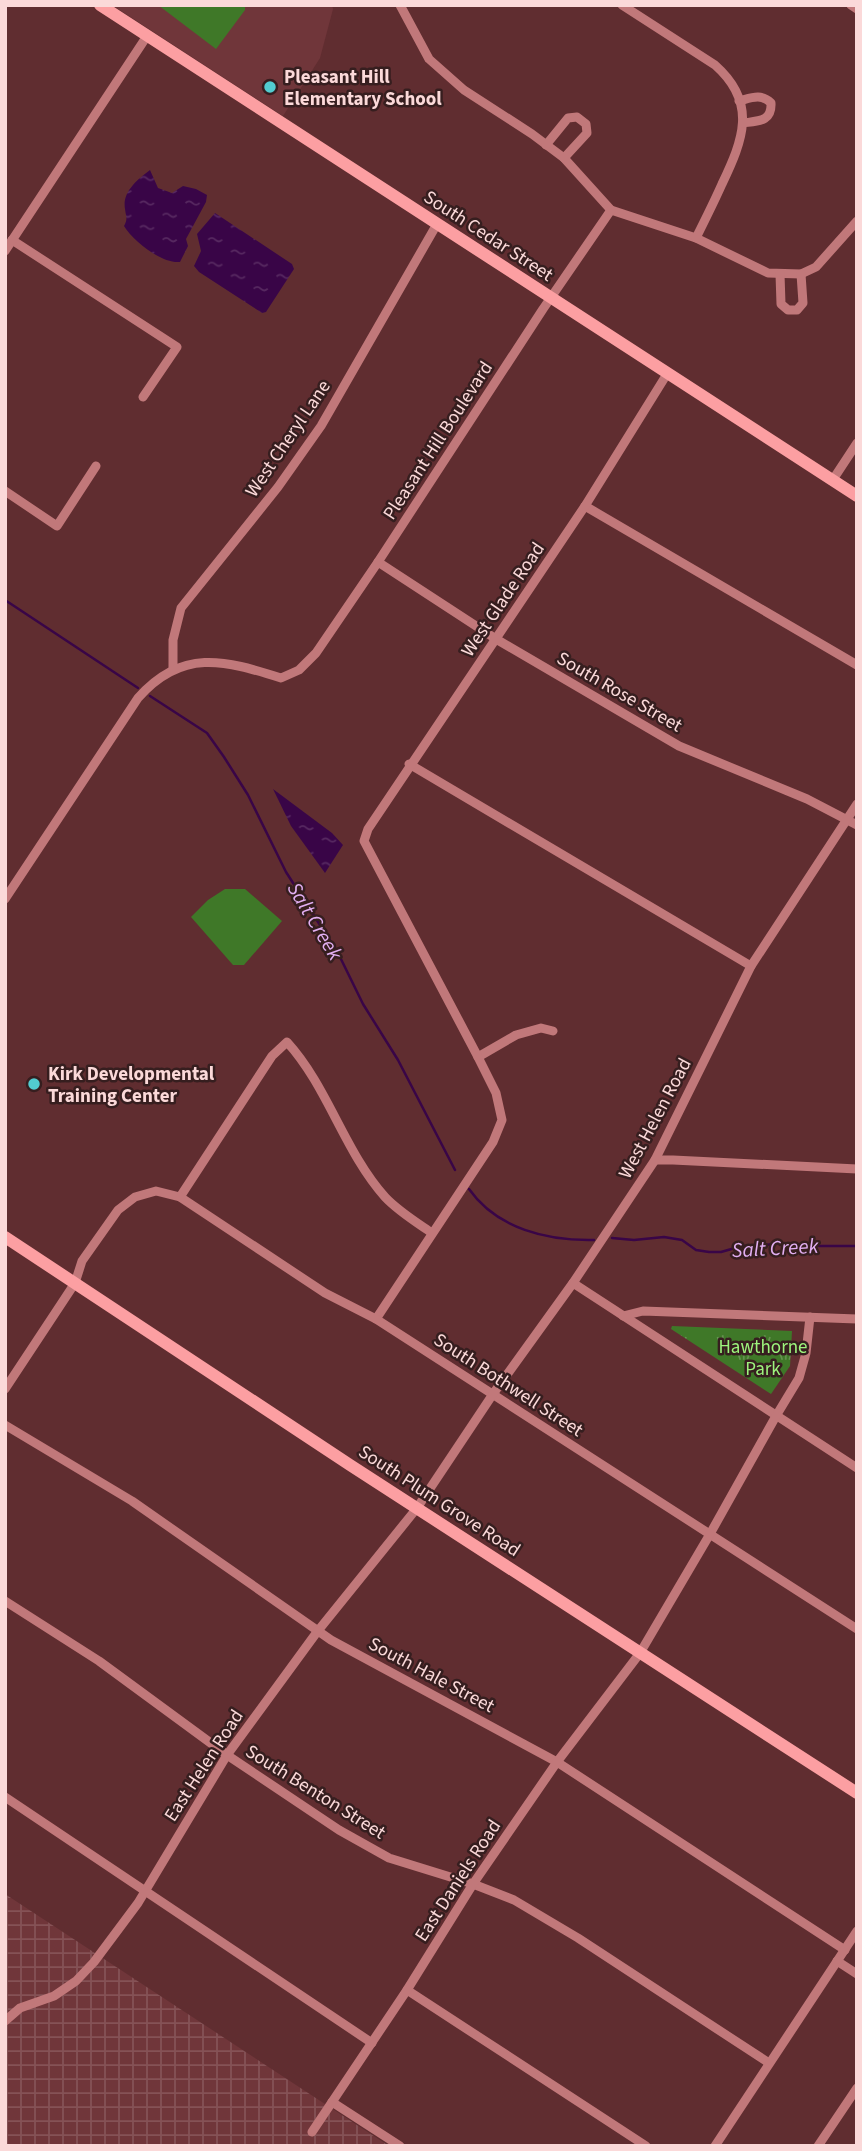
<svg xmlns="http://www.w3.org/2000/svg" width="862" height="2151" font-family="'Source Sans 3',sans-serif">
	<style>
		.built { fill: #70363a }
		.industrial { fill: url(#industrial-grid) }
		.grass { fill: url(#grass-tufts) }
		.pitch { fill: #3f7828 }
		.water { fill: url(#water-ripples) }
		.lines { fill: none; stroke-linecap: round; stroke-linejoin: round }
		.stream { stroke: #390547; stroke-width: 2.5 }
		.street { stroke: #c1787a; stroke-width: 9 }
		.secondary { stroke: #fc9fa2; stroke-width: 12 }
		.poi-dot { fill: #52ccd0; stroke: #361e1f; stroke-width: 2.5 }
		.labels { text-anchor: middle; stroke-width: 5; stroke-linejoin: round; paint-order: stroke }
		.poi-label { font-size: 19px; font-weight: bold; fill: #fbd9d9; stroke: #361e1f; text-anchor: start }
		.street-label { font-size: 19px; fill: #fbd9d9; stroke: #361e1f }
		.park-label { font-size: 19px; fill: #9df47d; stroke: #361e1f }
		.water-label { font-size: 21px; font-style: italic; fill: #e2aff2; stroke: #361e1f }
	</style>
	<defs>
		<pattern id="industrial-grid" width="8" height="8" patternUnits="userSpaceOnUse" patternTransform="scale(1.75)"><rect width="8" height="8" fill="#70363a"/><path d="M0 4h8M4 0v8" fill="none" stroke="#855256"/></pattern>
		<pattern id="grass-tufts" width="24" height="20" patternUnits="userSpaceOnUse" patternTransform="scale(1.75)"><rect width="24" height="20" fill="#3f7828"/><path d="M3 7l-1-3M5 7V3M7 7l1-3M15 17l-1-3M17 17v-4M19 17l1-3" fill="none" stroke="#659151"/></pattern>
		<pattern id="water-ripples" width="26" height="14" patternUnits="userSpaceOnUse" patternTransform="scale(1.75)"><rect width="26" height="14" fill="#390547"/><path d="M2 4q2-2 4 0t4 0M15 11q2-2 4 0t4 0" fill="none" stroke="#572961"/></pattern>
	</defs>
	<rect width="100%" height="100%" fill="#602d30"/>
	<polygon class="built" points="112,5 332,5 333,9 320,58 283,116"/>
	<polygon class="industrial" points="5,1894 389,2146 5,2146"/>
	<polygon class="grass" points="672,1326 792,1331 790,1366 771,1394 671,1329"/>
	<g class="pitch">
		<polygon points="158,5 245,5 245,10 216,49"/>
		<polygon points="225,889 245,889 282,921 244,965 233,965 191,917 208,900"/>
	</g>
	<g class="water">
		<path d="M150,170L158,188L172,193L183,186L196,189L207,195L206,202L186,239L188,246L180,262C162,264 133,241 124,226C128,219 126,217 125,209C122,192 137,180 150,170Z"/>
		<polygon points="215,213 292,264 294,269 266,312 262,313 199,272 194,266 201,251 197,234"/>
		<polygon points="273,789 332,833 343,845 325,873 291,826"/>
	</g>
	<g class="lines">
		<g class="stream">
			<polyline points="5,600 138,688"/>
			<polyline points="150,696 207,733 224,757 248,795 286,872 338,953 363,1004 398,1060 455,1170"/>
			<path d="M469,1189C497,1229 548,1241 594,1240"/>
			<polyline points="612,1238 634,1240 664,1237 682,1240 696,1250 709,1252 721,1252 742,1246 759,1246 781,1243 820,1246 857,1246"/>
		</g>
		<g class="street">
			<polyline points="400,5 429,59 464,90 532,134 564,158 611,210 696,238 768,273 801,274 816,267 857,221"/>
			<path d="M622,5L715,65C758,103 743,140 722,184C714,202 705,220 696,238"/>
			<polyline points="851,5 857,9"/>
			<path d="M739,101C751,98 761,93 771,103C772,122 758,121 743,123"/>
			<polyline points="546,145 568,118 577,117 586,124 587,133 564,158"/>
			<polyline points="12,240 177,347 143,397"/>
			<polyline points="5,251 147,36"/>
			<polyline points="780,274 781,304 788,310 797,310 803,303 801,274"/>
			<polyline points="832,481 857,443"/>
			<polyline points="5,491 57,526 96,466"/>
			<polyline points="585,506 857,665"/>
			<polyline points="378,562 496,639 679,746 807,799 857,825"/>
			<polyline points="173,668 173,640 181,608 278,487 321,426 437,224"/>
			<polyline points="409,764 751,966"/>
			<path d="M5,899L138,698C182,648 224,660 281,678L299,670L316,653L378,562L543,309L611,210"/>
			<polyline points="478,1057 516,1035 541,1028 553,1031"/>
			<polyline points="655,1160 673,1160 857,1169"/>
			<path d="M180,1197L272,1056L287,1042C328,1087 344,1151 385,1197C398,1211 416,1222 432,1233"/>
			<polyline points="573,1283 857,1468"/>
			<polyline points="623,1316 643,1311 857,1319"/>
			<polyline points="376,1319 493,1142 502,1120 496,1093 478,1057 364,841 368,829 585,506 667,374"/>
			<polyline points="5,1389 75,1283 82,1261 118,1210 135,1197 156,1191 180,1197 325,1293 376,1319 857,1629"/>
			<polyline points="5,1425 132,1501 331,1640 557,1762 845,1950"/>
			<polyline points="5,1601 99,1661 227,1755 339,1830 389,1858 473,1884 514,1900 578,1938 769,2063"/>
			<polyline points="5,1797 372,2043"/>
			<polyline points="837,1961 857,1974"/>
			<polyline points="407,1990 646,2146"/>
			<polyline points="5,2021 20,2008 54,1996 76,1981 94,1962 138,1903 227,1755 317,1632 417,1508 493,1394 573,1283 655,1160 751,966 857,804"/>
			<polyline points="332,2102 400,2146"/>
			<polyline points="312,2132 407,1990 473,1884 557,1762 640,1653 710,1534 776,1416 799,1378 806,1353 810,1317"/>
			<polyline points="715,2146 857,1931"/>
			<polyline points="818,2146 857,2088"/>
		</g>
		<g class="secondary">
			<polyline points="100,5 857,496"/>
			<polyline points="5,1237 350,1465 857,1793"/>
		</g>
	</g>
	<g class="poi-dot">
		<circle cx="270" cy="87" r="7"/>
		<circle cx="34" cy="1084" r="7"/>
	</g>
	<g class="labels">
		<g class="poi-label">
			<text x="284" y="83">Pleasant Hill<tspan x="284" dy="22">Elementary School</tspan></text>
			<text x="48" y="1080">Kirk Developmental<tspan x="48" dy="22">Training Center</tspan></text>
		</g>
		<g class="street-label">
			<text transform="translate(489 235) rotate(33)" y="7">South Cedar Street</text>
			<text transform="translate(287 438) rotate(-56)" y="7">West Cheryl Lane</text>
			<text transform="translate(437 440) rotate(-57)" y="7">Pleasant Hill Boulevard</text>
			<text transform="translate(502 599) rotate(-56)" y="7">West Glade Road</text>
			<text transform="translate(620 691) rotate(30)" y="7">South Rose Street</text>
			<text transform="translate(654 1118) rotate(-62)" y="7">West Helen Road</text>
			<text transform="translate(509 1384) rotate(33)" y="7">South Bothwell Street</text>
			<text transform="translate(440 1500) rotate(33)" y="7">South Plum Grove Road</text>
			<text transform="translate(432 1674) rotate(28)" y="7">South Hale Street</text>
			<text transform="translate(203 1765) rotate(-57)" y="7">East Helen Road</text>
			<text transform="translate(316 1791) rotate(32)" y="7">South Benton Street</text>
			<text transform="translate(457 1880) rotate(-57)" y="7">East Daniels Road</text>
		</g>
		<g class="park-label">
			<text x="763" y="1353">Hawthorne<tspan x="763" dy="22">Park</tspan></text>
		</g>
		<g class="water-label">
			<text transform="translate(315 921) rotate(59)" y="7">Salt Creek</text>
			<text transform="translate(775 1248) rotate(-3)" y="7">Salt Creek</text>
		</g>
	</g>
	<rect width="862" height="2151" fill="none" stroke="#fbd9d9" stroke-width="14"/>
</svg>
